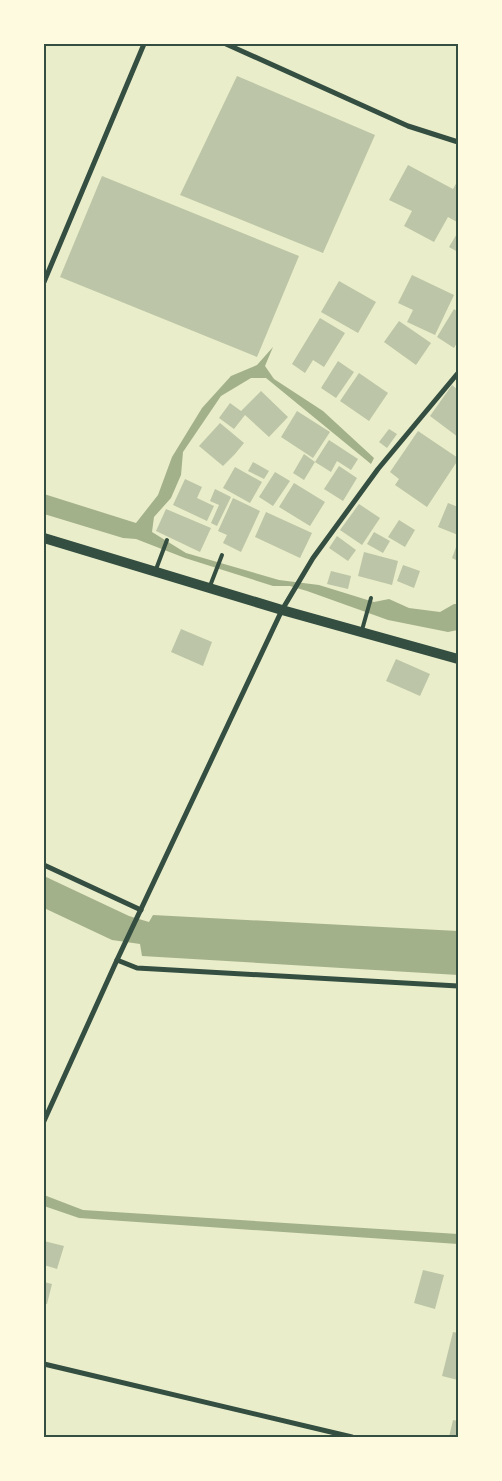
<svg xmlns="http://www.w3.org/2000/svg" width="502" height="1481" font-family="Figtree,sans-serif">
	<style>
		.water { fill: #a3b18a }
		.building { fill: #bcc5a7 }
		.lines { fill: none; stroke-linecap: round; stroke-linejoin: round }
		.service { stroke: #344e41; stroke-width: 4 }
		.minor { stroke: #344e41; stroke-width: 5 }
		.secondary { stroke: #344e41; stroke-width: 10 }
		.neatline { fill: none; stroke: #344e41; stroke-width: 2 }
	</style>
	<rect width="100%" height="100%" fill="#e9edc9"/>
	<g class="water">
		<polygon points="273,347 265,366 274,379 323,411 374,458 371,464 266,378 251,378 221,396 183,452 181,475 171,498 154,517 152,532 186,553 279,580 319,585 374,602 389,599 409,608 440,612 454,604 458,604 458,630 448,632 388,620 307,591 290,586 273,586 185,558 136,539 123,538 44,514 44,494 136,523 158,495 172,457 202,408 231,376 257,365"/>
		<polygon points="44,876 129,916 149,922 153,915 458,931 458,975 142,956 140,944 112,940 44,908"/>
		<polygon points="44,1195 83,1210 458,1234 458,1244 79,1218 44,1206"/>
	</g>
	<g class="building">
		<polygon points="237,76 375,135 323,253 180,195"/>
		<polygon points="408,165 453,189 457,182 458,183 458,219 457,222 448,217 434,242 404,226 412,211 389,200"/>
		<polygon points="102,176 299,256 257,357 60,277"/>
		<polygon points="458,232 458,252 449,247"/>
		<polygon points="412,275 454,295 435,335 407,322 413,310 398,303"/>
		<polygon points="339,281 376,302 358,333 321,312"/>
		<polygon points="454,309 458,312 458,341 454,348 437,337"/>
		<polygon points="320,318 345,333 324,367 313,360 305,373 292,364"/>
		<polygon points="399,321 431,343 416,365 384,342"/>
		<polygon points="338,361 354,372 336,398 321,388"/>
		<polygon points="359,373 388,393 369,421 340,401"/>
		<polygon points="452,385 458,390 458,437 430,416"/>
		<polygon points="261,391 288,417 269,437 245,415 234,429 219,418 230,403 241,411"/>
		<polygon points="297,411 330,432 313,458 281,437"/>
		<polygon points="220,423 244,443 235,454 223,466 199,446"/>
		<polygon points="389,429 397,434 387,448 379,442"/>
		<polygon points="418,431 458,458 458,460 427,507 395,485 399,479 390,472"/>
		<polygon points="329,440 358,459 351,470 337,461 331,472 315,462 304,480 293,473 304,454 315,462"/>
		<polygon points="253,462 269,471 264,479 248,471"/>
		<polygon points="339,466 357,478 343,501 324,489"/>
		<polygon points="235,467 262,482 250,503 223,488"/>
		<polygon points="275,472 290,481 273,506 259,497"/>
		<polygon points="185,479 202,487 197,498 214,506 207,521 173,505"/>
		<polygon points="294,483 325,502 310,526 279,507"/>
		<polygon points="215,489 231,497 217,526 211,523 219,505 210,501"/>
		<polygon points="233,498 260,511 241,552 223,543 227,535 218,531"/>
		<polygon points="448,503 458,507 458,535 438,527"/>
		<polygon points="359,504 380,518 362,545 340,530"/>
		<polygon points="166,509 211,528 200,552 156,531"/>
		<polygon points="266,512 312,533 300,558 255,537"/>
		<polygon points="399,520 415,530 405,547 388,537"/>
		<polygon points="374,532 390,541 383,553 367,544"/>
		<polygon points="337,536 356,550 348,561 329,548"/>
		<polygon points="458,542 458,561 452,558"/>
		<polygon points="364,552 398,561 392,585 358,576"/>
		<polygon points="403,565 420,571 414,588 397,581"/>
		<polygon points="331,571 351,576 348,589 327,584"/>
		<polygon points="181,629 212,642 203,666 171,652"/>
		<polygon points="396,659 430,674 420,696 386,681"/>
		<polygon points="44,1241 64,1246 57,1269 44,1265 46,1261 44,1261"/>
		<polygon points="423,1270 444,1275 435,1309 414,1303"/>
		<polygon points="44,1282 52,1284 47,1304 44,1304"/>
		<polygon points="453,1332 458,1333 458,1380 442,1376"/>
		<polygon points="453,1420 458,1421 458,1437 449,1437"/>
	</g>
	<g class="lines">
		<g class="service">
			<polyline points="155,572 167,540"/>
			<polyline points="210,586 222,555"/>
			<polyline points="362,630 371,598"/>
		</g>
		<g class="minor">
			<polyline points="226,44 408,126 458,142"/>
			<polyline points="44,282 144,44"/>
			<polyline points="44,865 141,910"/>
			<polyline points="117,960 137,968 458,986"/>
			<polyline points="44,1121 117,960 282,610 313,558 378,469 458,373"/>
			<polyline points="44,1364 352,1437"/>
		</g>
		<polyline class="secondary" points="44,538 282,610 458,659"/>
	</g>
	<rect width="502" height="1481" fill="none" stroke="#fefae0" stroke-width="90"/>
	<rect x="45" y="45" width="412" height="1391" class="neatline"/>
</svg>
